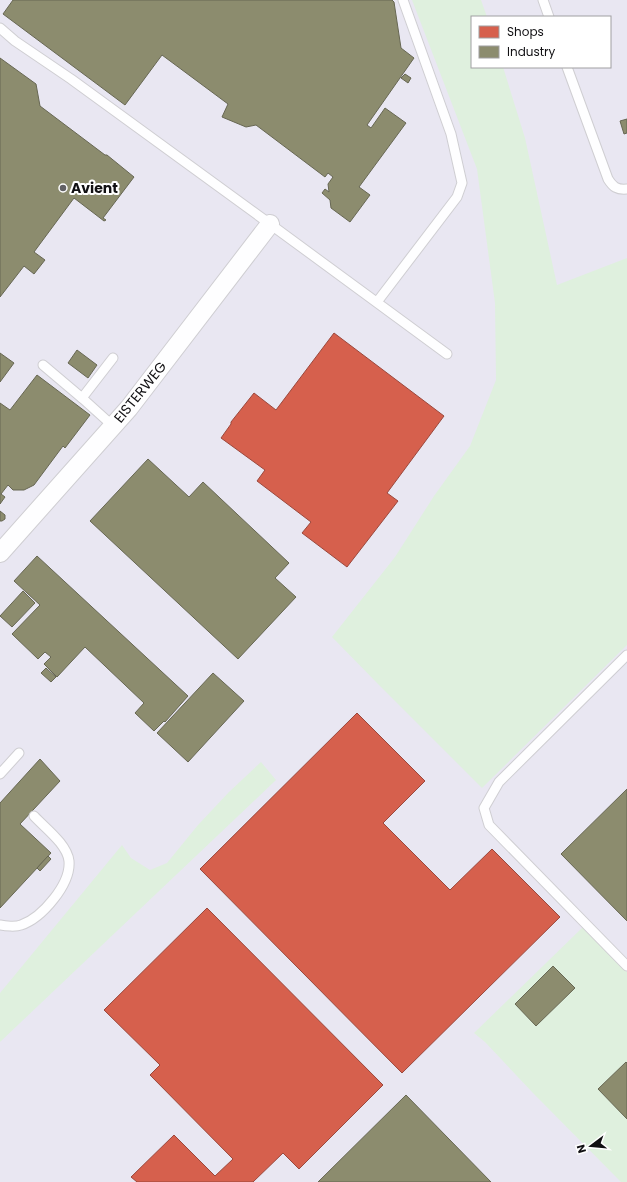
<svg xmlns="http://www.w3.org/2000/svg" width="627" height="1182" font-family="Poppins,sans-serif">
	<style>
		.industrial { fill: #e9e7f2; fill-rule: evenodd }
		.green { fill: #dff0de }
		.shops { fill: #d6604d; stroke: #9b483c }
		.industry { fill: #8c8c6e; stroke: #676753 }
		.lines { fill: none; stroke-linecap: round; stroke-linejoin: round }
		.service-casing { stroke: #cfced2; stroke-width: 11 }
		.minor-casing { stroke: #cfced2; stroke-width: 20 }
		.service { stroke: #fefeff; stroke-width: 9 }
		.minor { stroke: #fefeff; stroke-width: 18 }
		.poi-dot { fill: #626165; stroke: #fff; stroke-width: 1.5 }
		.labels { text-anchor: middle; stroke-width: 4; stroke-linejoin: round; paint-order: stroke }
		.poi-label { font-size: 14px; font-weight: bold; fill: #111013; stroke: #fff; text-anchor: start }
		.street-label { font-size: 14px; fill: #111013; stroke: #fff }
	</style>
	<rect width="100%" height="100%" fill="#f9f7fc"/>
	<path class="industrial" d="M0,0H627V1182H0ZM472,17H610V67H472Z"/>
	<g class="green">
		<polygon points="412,0 481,0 487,17 472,17 472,67 503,67 525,138 557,285 627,258 627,645 482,788 377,683 332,637 395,557 434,496 470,446 496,380 495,303 477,169"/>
		<polygon points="261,762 276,780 0,1042 0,993 122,845 131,858 150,870 167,863 198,825 229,792"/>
		<polygon points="583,927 627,972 627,1182 621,1182 533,1093 485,1042 474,1033"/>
	</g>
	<g class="shops">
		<polygon points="334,333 444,416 387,493 398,501 347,567 302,533 311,522 257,481 265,470 221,438 231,424 231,422 254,393 276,410"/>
		<polygon points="357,713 425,781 383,823 450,890 492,849 560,917 402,1073 200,869"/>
		<polygon points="207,908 383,1085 299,1169 283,1153 253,1182 137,1182 131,1177 174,1135 215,1176 233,1159 150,1075 160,1065 104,1010"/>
	</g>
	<g class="industry">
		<polygon points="13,0 392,0 394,2 401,48 414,58 367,125 371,128 385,108 406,123 359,187 370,195 350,222 331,208 330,200 322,193 325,189 329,192 328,184 333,177 328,173 325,177 256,125 246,127 222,117 228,104 162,55 125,105 3,14"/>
		<polygon points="0,58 36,84 40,106 105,155 107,155 134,177 103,218 106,220 104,221 74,198 34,252 45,260 34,274 24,266 0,297"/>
		<polygon points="405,74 411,78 408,83 401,78"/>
		<polygon points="627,119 627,133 624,134 620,121"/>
		<polygon points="77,350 97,365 88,378 68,363"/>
		<polygon points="0,353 14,363 0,382"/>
		<polygon points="37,375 90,415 65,448 63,446 34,485 24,490 13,490 8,485 1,494 5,497 0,504 0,403 10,410"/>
		<polygon points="148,459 189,497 203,482 289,563 275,578 296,597 238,659 90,521"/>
		<polygon points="0,511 5,515 5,519 2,521 0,521"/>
		<polygon points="37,556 188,696 165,722 164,721 154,731 135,713 144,703 85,647 57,677 44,664 51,657 45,652 38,659 12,634 40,605 14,581"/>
		<polygon points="23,591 35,603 12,627 0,616"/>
		<polygon points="46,668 56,677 51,682 41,673"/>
		<polygon points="213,673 244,701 188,762 157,733"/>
		<polygon points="40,759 60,781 20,824 51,853 0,908 0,803"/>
		<polygon points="627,789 627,921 561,854"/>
		<polygon points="48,856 51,859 40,871 37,868"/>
		<polygon points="553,966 575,988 536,1026 515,1004"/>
		<polygon points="626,1062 627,1063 627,1119 598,1089"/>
		<polygon points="406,1095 491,1182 318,1182"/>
	</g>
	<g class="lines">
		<g class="service-casing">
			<g id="service">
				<polyline points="543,0 549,17"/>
				<polyline points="0,28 15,41 71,79 270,224 447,354"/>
				<path d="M567,67L608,179C613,187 617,190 627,189"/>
				<polyline points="377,302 457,197 462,183 451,134 403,0"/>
				<polyline points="113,358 82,398 113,426"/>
				<polyline points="43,365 82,398"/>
				<polyline points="627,655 499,782 484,808 489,825 627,966"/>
				<polyline points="0,774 19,753"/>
				<path d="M0,925C5,926 16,927 21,925C42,918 71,884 69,861C67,844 45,828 34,816"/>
			</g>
		</g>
		<g class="minor-casing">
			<polyline id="minor" points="0,553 129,408 270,224"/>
		</g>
		<use href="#service" class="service"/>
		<use href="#minor" class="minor"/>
	</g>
	<circle class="poi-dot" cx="63" cy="188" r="4"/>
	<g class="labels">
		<g class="poi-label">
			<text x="71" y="193">Avient</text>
		</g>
		<g class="street-label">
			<text transform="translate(140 392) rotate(-51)" y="5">EISTERWEG</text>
		</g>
	</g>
	<rect x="471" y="16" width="140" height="52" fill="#ffffff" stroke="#a09fa1"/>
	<rect x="479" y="26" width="20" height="12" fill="#d6604d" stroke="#a09fa1"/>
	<text x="507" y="36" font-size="12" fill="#111013">Shops</text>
	<rect x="479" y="46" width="20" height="12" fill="#8c8c6e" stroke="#a09fa1"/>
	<text x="507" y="56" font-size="12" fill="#111013">Industry</text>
	<g transform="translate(591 1146) rotate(254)" stroke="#ffffff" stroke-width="3" paint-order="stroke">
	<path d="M0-3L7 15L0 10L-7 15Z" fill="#111013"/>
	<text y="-6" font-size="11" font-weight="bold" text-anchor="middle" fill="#111013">N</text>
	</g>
</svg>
